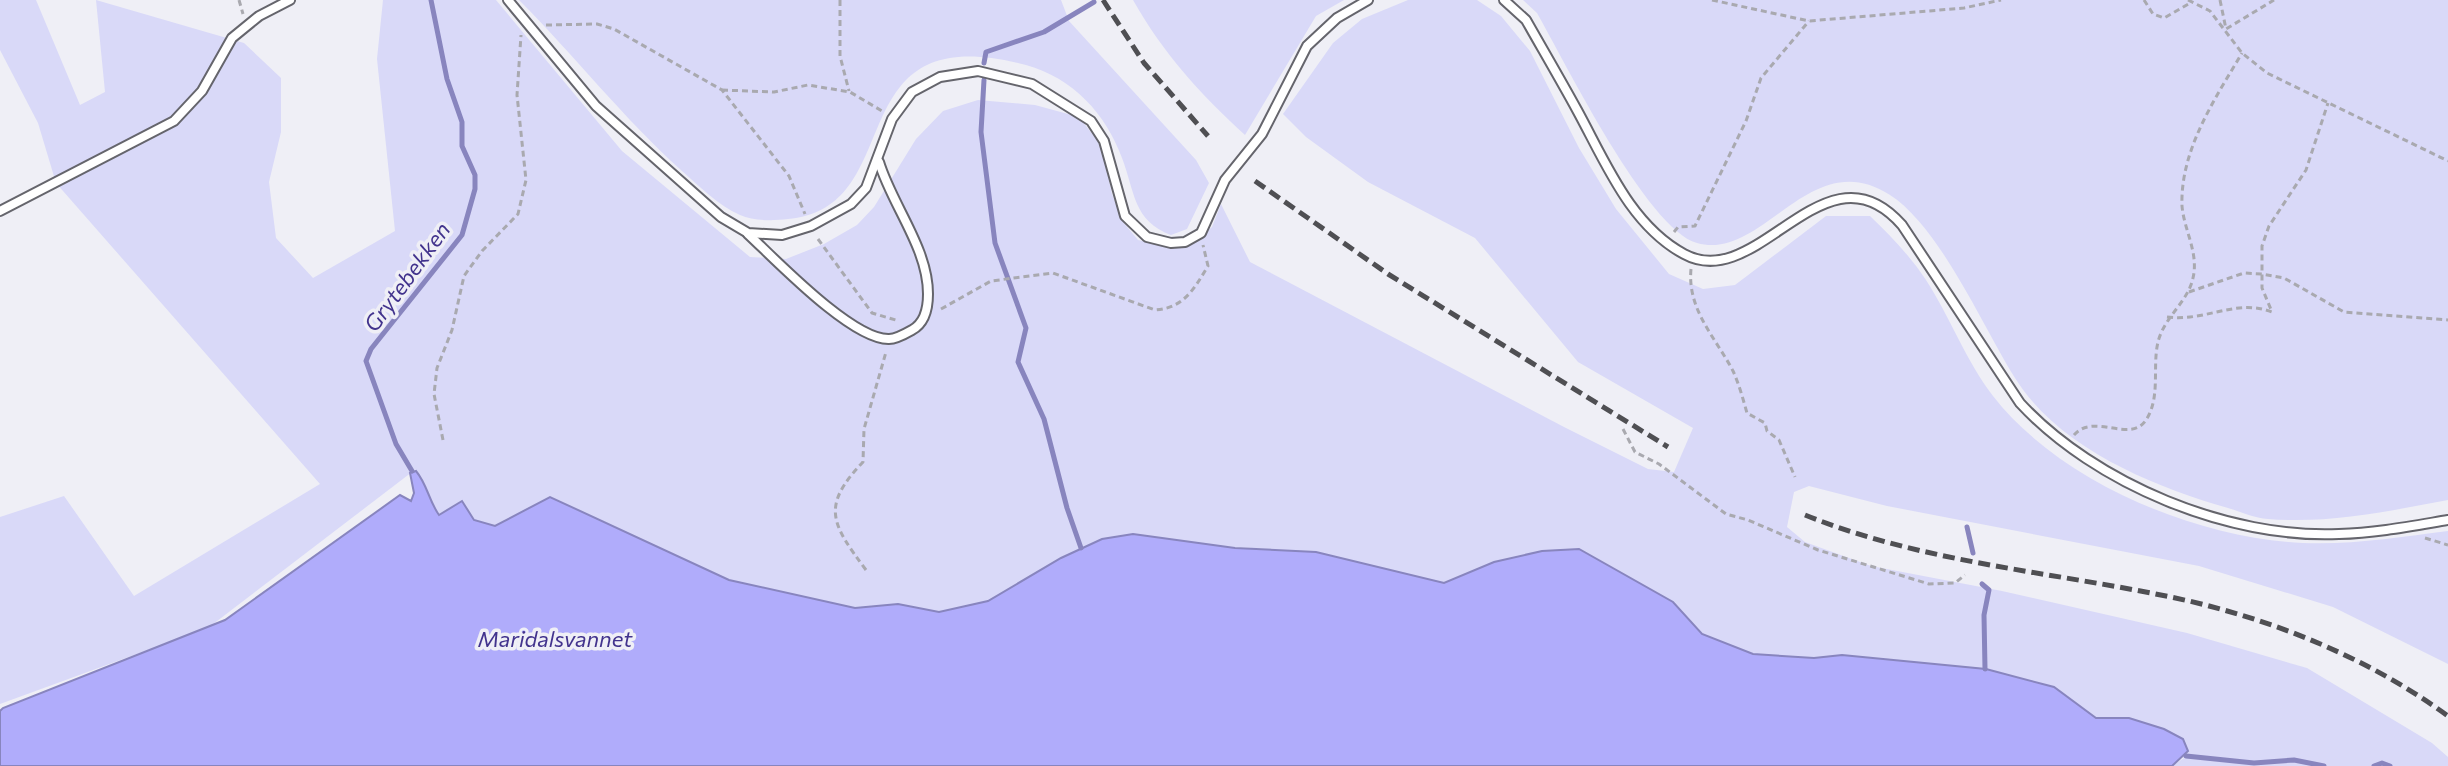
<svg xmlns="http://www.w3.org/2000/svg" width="2448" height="766" font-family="Commissioner,sans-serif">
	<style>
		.green { fill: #d9d9f8 }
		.water { fill: #b0acfb; stroke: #8885be; stroke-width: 2 }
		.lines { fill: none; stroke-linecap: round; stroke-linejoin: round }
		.stream { stroke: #8885be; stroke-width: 5 }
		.lane-casing { stroke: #65656c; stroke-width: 12 }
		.path { stroke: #a9a9af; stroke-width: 3; stroke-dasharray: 6 4; stroke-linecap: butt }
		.lane { stroke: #fff; stroke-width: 8 }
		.rail { stroke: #4f4f53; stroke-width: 5; stroke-dasharray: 12 6; stroke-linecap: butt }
		.labels { text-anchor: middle; stroke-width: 7; stroke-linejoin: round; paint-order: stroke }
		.water-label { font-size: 22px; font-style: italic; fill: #42338d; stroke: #efeff6 }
	</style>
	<rect width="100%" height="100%" fill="#efeff6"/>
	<g class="green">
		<path d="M0,0H36L80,105L105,92L96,0L244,43L281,78V132L269,182L276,238L313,278L395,231L377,59L383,0H496L622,151L750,257L786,259L824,244L857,225L874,207L916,139L943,111L978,100L1035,105L1079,117L1101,145L1112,194L1123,222L1138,240L1174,248L1191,245L1212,227L1221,204L1250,262L1564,427L1648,469L1674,472L1693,428L1578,362L1475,238L1368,182L1306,137L1283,114L1333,43L1362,19L1408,0H1477L1501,16L1530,51L1579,148L1616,209L1669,274L1703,289L1735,285L1826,216H1870C1890,235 1911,257 1926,280C1950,317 1966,361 1993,396C2060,482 2195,538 2303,543C2352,545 2400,537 2448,531V664L2333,607L2199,566L1887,506L1809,486L1794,492L1787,527L1805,542L1871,566L2002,591L2187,633L2307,668L2432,743L2448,757V766H2172L2184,758L2129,718H2096L2054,687L1985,669L1842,655L1814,658L1753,654L1702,634L1673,602L1495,562L1444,583L1316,552L1102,539L1061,558L988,601L939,612L898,604L855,608L729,580L551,497L473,558L420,491L412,472L208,628L0,704V517L64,496L134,596L320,484L56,183L38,123L0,50Z"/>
		<path d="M519,0H1061L1069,21L1196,160L1209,183L1187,229L1171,235C1133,221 1135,192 1122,158C1106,114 1073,78 1026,65C833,14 913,208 788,219C773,221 753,221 740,215C718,205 700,187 682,171C623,118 575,56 519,0Z"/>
		<path d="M1133,0H1344L1316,16L1245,135C1200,94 1163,53 1133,0Z"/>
		<path d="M1523,0H2448V500C2389,511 2329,524 2268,519C2255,518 2241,512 2228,508C2152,486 2059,448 2015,378C1983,327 1940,227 1890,195C1810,143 1763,262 1697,243C1647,229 1565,62 1537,13Z"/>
	</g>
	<path class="water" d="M416,471C427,484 429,501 439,515L462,501L474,520L495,526L550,497L729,580L855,608L898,604L939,612L988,601L1061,558L1102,539L1133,534L1235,548L1316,552L1444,583L1494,562L1542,551L1579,549L1673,602L1702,634L1753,654L1814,658L1842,655L1986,669L2054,687L2096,718H2129L2164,729L2183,739L2188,751L2172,766H0V711L3,708L225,620L400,495L411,501L414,493L410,473Z"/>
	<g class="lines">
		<g class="stream">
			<polyline points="984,63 986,52 1044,32 1094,2"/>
			<polyline points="984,80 981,132 995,243 1026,328 1018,362 1044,419 1067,508 1081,548"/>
			<polyline points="412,471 396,444 366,361 371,349 462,235 475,189 475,175 462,146 462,122 447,79 431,0"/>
			<polyline points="1967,527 1973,553"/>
			<polyline points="1982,584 1989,590 1984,615 1985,669"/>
			<polyline points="2186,756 2254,763 2294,760 2324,766"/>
			<polyline points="2374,766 2382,763 2390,766"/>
		</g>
		<g class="lane-casing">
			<g id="lane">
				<polyline points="508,0 596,106 721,217 748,233 782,235 811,226 851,204 866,188 892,119 912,92 940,77 978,71 1032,84 1091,121 1104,141 1125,216 1147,237 1171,243 1185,242 1201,233 1225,180 1262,134 1307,46 1337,18 1368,0"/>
				<path d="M1504,0L1526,20C1543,50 1560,79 1577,110C1605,161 1630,225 1684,254C1758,295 1825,137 1902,225L2020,403C2095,484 2229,539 2339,534C2376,533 2412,526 2448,520"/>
				<polyline points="0,211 174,121 202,91 232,38 259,16 290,0"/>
				<path d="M748,234C775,259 852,340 889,339C896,339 905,334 912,330C925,323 928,309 928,294C928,248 892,205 879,162"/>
			</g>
		</g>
		<g class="path">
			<polyline points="239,0 243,14"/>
			<polyline points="840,0 840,56 849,91"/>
			<polyline points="1712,0 1809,21 1964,8 2001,0"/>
			<polyline points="2144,0 2153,14 2164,18 2192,2"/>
			<polyline points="2188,0 2210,11 2242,53 2267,73 2448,161"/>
			<polyline points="2220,0 2226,29 2274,0"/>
			<polyline points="546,25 597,24 614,29 722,90 789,176 805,214"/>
			<polyline points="722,90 774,92 808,85 850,92 882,111"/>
			<polyline points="1674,232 1678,227 1695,226 1746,121 1761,78 1809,21"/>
			<polyline points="818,239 872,313 899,321"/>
			<path d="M1691,269C1687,310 1716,338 1733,371C1739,384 1743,399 1747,413L1765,423L1767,431L1779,440L1795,477"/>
			<polyline points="2189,292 2244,273 2262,274 2284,278 2344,312 2448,320"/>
			<path d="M941,309L991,281L1053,273L1155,310C1184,308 1194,289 1208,266L1203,245"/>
			<path d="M2167,317C2206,322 2236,298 2272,312L2262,288V246L2269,226L2306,170L2328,103"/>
			<polyline points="1623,429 1635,452 1659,464 1726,514 1748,520 1818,550 1929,584 1955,583 1965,575"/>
			<path d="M2074,435C2094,412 2130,444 2146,420C2161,397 2152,367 2158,342C2164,317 2188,302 2193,278C2199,253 2184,230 2182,206C2180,150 2215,99 2242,53"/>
			<polyline points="443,440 434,394 437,368 452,330 464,276 482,251 518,214 526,180 517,95 521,35"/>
			<polyline points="2425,538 2448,545"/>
			<path d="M866,570C832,524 820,507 863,462L864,429L886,352"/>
		</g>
		<use href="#lane" class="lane"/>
		<g class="rail">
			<polyline points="1103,0 1144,63 1208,136"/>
			<polyline points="1255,181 1388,274 1668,447"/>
			<path d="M1805,515C1929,565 2060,572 2189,601C2282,623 2371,660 2448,716"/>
		</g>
	</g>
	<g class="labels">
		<g class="water-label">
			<text transform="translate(407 277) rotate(-54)" y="8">Grytebekken</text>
			<text x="555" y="647">Maridalsvannet</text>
		</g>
	</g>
</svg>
